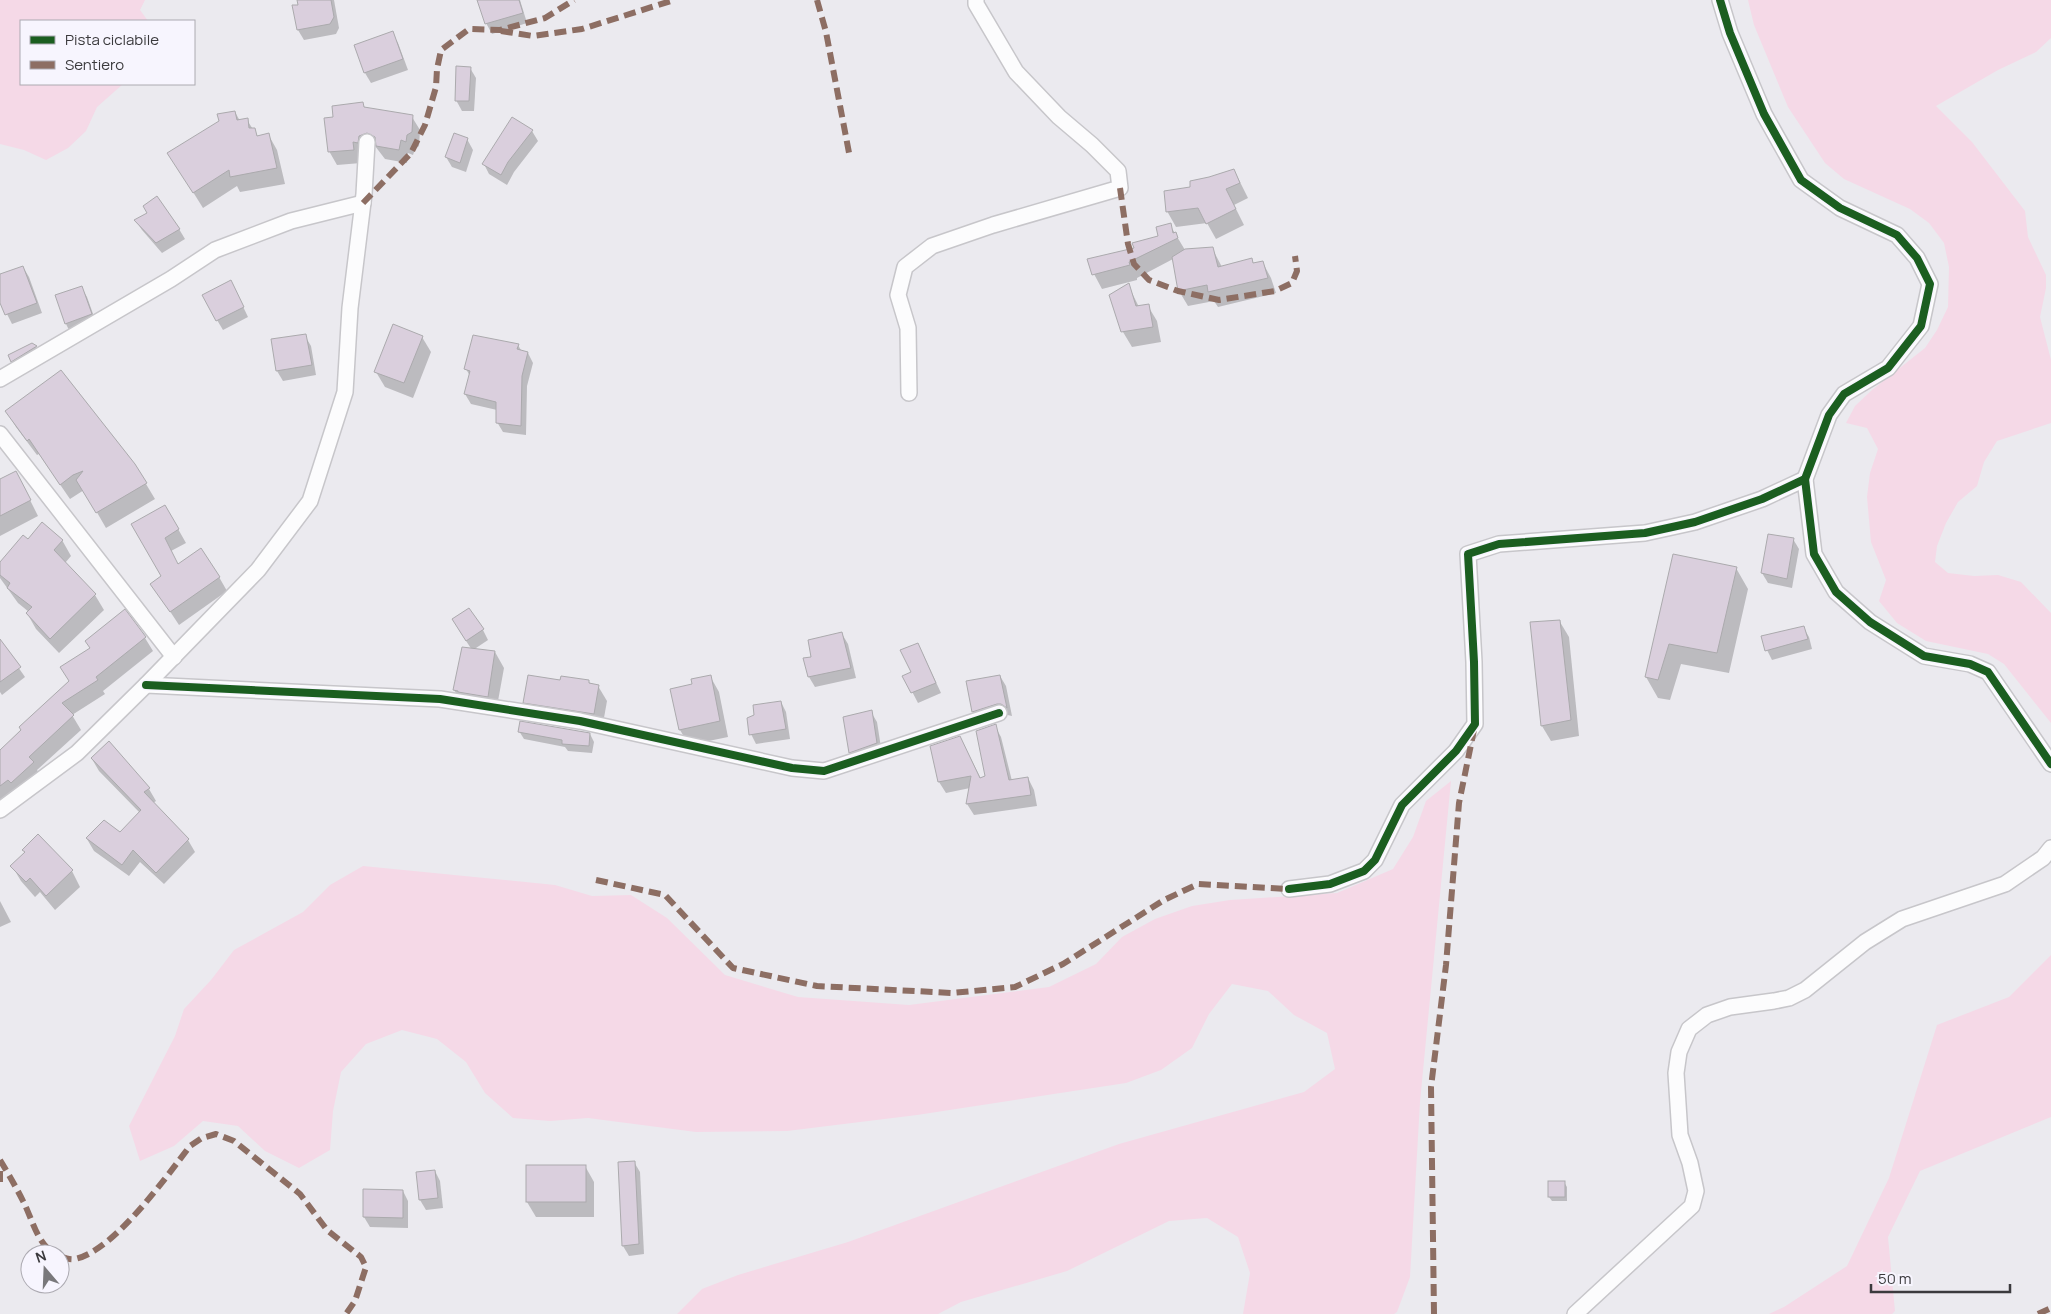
<svg xmlns="http://www.w3.org/2000/svg" width="2051" height="1314" font-family="Manrope,sans-serif">
	<style>
		.green { fill: #f5d9e7 }
		.shadow { fill: #0003 }
		.building { fill: #dacfdd; stroke: #abaaad }
		.lines { fill: none; stroke-linecap: round; stroke-linejoin: round }
		.street-casing { stroke: #c7c6ca; stroke-width: 18 }
		.street { stroke: #fcfcfd; stroke-width: 15 }
		.quiet { stroke: #8d6e63; stroke-width: 6; stroke-dasharray: 12 6; stroke-linecap: butt }
		.cycleway-casing { stroke: #f7f5fe; stroke-width: 11 }
		.cycleway { stroke: #1b5e20; stroke-width: 8 }
	</style>
	<rect width="100%" height="100%" fill="#ebeaef"/>
	<g class="green">
		<polygon points="0,0 145,0 140,10 148,21 21,21 21,84 123,84 97,107 86,131 68,148 46,160 24,150 0,144"/>
		<polygon points="1748,0 2051,0 2051,38 2036,52 1998,70 1936,106 1972,142 2025,211 2028,237 2046,275 2046,288 2040,317 2051,360 2051,423 1997,441 1984,462 1977,486 1958,502 1946,523 1937,546 1935,562 1948,573 1974,576 1998,575 2021,582 2051,613 2051,723 2004,664 1988,654 1926,641 1897,623 1879,601 1886,580 1871,542 1867,497 1870,473 1878,449 1867,428 1846,423 1855,406 1872,390 1925,348 1937,330 1948,307 1949,267 1944,243 1929,223 1910,209 1844,179 1825,163 1788,107 1754,25"/>
		<polygon points="1451,781 1420,1102 1410,1277 1397,1312 1394,1314 1243,1314 1250,1273 1238,1237 1207,1218 1169,1221 1067,1271 961,1302 938,1314 677,1314 702,1289 738,1275 848,1242 1119,1144 1304,1092 1335,1069 1327,1033 1294,1015 1268,991 1232,984 1209,1014 1192,1048 1161,1070 1126,1083 917,1115 787,1131 696,1132 588,1118 550,1121 513,1118 485,1093 466,1062 437,1039 402,1030 366,1044 341,1072 333,1111 330,1150 299,1168 265,1151 238,1126 203,1121 174,1146 140,1161 129,1126 175,1036 184,1009 211,980 234,950 303,912 330,885 363,866 555,885 592,896 631,895 667,918 725,975 798,997 909,1005 1049,987 1096,964 1122,937 1155,919 1192,906 1230,900 1337,893 1393,869 1413,837 1426,801"/>
		<polygon points="2051,955 2051,1117 1920,1171 1888,1237 1895,1311 1892,1314 1769,1314 1784,1307 1847,1266 1889,1178 1937,1025 2009,997"/>
	</g>
	<g class="shadow">
		<polygon points="298,0 334,0 339,28 336,34 304,40 298,30"/>
		<polygon points="478,0 520,0 527,23 492,34 486,23"/>
		<polygon points="392,33 398,43 408,70 371,83 365,73 356,46"/>
		<polygon points="470,68 476,78 474,111 462,111 456,100"/>
		<polygon points="362,104 366,109 412,117 420,130 419,146 415,149 413,155 408,153 407,163 385,159 375,146 367,150 361,163 337,165 329,151 334,119"/>
		<polygon points="235,112 240,121 247,120 258,137 268,134 277,150 285,184 240,192 237,186 203,208 178,168"/>
		<polygon points="512,119 532,131 538,141 514,172 507,185 489,174 484,164"/>
		<polygon points="467,139 473,150 466,172 452,167 446,157"/>
		<polygon points="1234,170 1248,198 1234,205 1244,225 1216,239 1207,223 1176,227 1167,211 1191,188"/>
		<polygon points="136,221 179,229 185,239 162,253 142,230"/>
		<polygon points="1170,225 1185,250 1212,248 1222,267 1251,259 1254,264 1263,263 1271,278 1276,293 1218,307 1214,301 1188,306 1179,291 1173,259 1137,278 1137,280 1102,289 1094,274 1135,249 1160,237"/>
		<polygon points="23,267 29,277 42,313 12,324 0,300 0,275"/>
		<polygon points="1128,285 1139,307 1148,306 1157,321 1161,342 1132,347 1123,332"/>
		<polygon points="81,287 87,297 97,325 71,334 66,324 57,296"/>
		<polygon points="236,292 248,317 223,330 217,320"/>
		<polygon points="305,336 311,346 316,375 283,381 277,371"/>
		<polygon points="422,337 431,352 413,398 385,387 376,372"/>
		<polygon points="32,345 36,347 42,357 18,371 12,361"/>
		<polygon points="518,345 522,352 528,353 533,363 527,386 526,435 503,432 497,422 497,410 471,404 465,394 470,376 466,369"/>
		<polygon points="7,412 134,464 155,499 106,528 84,490 70,499 39,454 37,455 16,427"/>
		<polygon points="0,481 24,488 38,516 0,536"/>
		<polygon points="165,506 186,543 171,551 178,566 219,577 227,591 179,625 152,584 163,576"/>
		<polygon points="1793,539 1799,549 1792,588 1768,583 1762,573"/>
		<polygon points="28,540 62,540 71,556 65,563 95,595 104,610 59,653 36,629 27,613 29,612 18,603 0,578 0,564"/>
		<polygon points="1674,556 1736,568 1748,589 1729,673 1681,664 1670,700 1658,698 1646,677"/>
		<polygon points="125,611 145,638 153,651 103,691 105,694 72,715 81,730 37,770 41,776 0,806 0,751 69,681 91,649"/>
		<polygon points="1560,622 1569,637 1579,736 1551,741 1542,726"/>
		<polygon points="1803,627 1809,637 1812,649 1772,660 1767,650"/>
		<polygon points="459,630 483,630 488,640 473,650 495,652 504,668 496,712 463,705 454,690 472,650"/>
		<polygon points="842,634 848,644 856,678 815,687 809,677 813,658"/>
		<polygon points="0,641 25,677 2,695 0,692"/>
		<polygon points="923,654 941,693 918,703 904,676 912,672"/>
		<polygon points="710,676 719,692 728,737 689,745 680,730 693,685"/>
		<polygon points="1000,676 1006,686 1012,716 1003,714 979,722 973,712 967,682"/>
		<polygon points="561,682 588,682 598,686 607,701 602,729 533,718 524,702"/>
		<polygon points="781,702 786,712 790,739 756,744 751,734"/>
		<polygon points="871,712 877,722 882,754 856,762 851,752"/>
		<polygon points="995,726 1001,737 1012,781 1028,778 1034,790 1037,806 974,815 967,804 970,788 946,793 939,782 932,747 960,737 981,779 987,777"/>
		<polygon points="519,731 590,734 594,742 592,753 568,751 565,747 524,739"/>
		<polygon points="109,743 149,789 156,801 153,803 188,840 195,852 164,884 140,862 129,876 94,851 87,839 120,833 140,813 99,771 92,759"/>
		<polygon points="12,866 72,871 80,887 55,910 40,892 35,897 21,881"/>
		<polygon points="0,901 11,922 0,927"/>
		<polygon points="634,1162 640,1172 644,1254 629,1256 623,1246 620,1163"/>
		<polygon points="585,1166 594,1182 594,1217 536,1217 527,1202"/>
		<polygon points="435,1171 440,1181 443,1208 426,1210 420,1200 417,1173"/>
		<polygon points="1564,1182 1567,1187 1567,1201 1552,1201 1549,1197"/>
		<polygon points="364,1191 403,1191 408,1201 408,1228 370,1227 364,1217"/>
	</g>
	<g class="building">
		<polygon points="297,0 331,0 334,17 330,24 297,30 292,5 298,5"/>
		<polygon points="477,0 519,0 523,13 485,24"/>
		<polygon points="393,31 403,59 364,73 354,45"/>
		<polygon points="456,66 471,67 469,101 455,101"/>
		<polygon points="363,102 364,107 413,115 412,132 407,135 406,142 401,140 399,150 376,146 375,137 367,133 359,136 358,143 353,142 354,150 328,152 324,118 333,117 332,106"/>
		<polygon points="235,111 237,120 248,118 249,128 255,128 257,136 269,133 277,168 230,177 229,170 193,193 167,153 219,121 217,114"/>
		<polygon points="512,117 533,130 508,162 501,175 482,164"/>
		<polygon points="454,133 468,138 460,163 445,157"/>
		<polygon points="1234,169 1240,183 1226,189 1236,209 1206,224 1198,208 1166,212 1164,191 1190,187 1190,181 1209,177"/>
		<polygon points="157,196 180,229 156,243 134,220 147,213 143,206"/>
		<polygon points="1171,223 1173,233 1176,232 1178,238 1129,262 1130,265 1092,275 1087,259 1134,248 1132,243 1158,236 1156,227"/>
		<polygon points="1213,247 1218,267 1252,258 1253,263 1263,261 1268,278 1208,292 1207,285 1178,291 1172,257 1185,249"/>
		<polygon points="23,266 37,303 5,315 0,303 0,274"/>
		<polygon points="231,280 244,307 216,321 202,295"/>
		<polygon points="1129,283 1136,306 1149,304 1153,327 1121,332 1109,295"/>
		<polygon points="82,286 92,314 65,324 55,295"/>
		<polygon points="393,324 423,336 404,383 374,372"/>
		<polygon points="306,334 312,365 276,371 271,339"/>
		<polygon points="473,335 519,344 517,349 528,352 522,376 521,426 496,423 496,402 464,394 470,371 464,369"/>
		<polygon points="32,343 37,346 11,362 8,355"/>
		<polygon points="61,370 135,464 147,483 96,513 76,480 83,471 73,475 60,485 29,439 27,441 5,411"/>
		<polygon points="16,471 31,500 0,516 0,479"/>
		<polygon points="165,505 179,529 165,538 178,564 201,548 220,577 170,612 150,584 161,576 131,524"/>
		<polygon points="42,522 63,540 54,550 96,594 50,639 26,613 32,607 7,588 10,583 0,575 0,562 23,535 28,539"/>
		<polygon points="1768,534 1794,538 1787,579 1761,573"/>
		<polygon points="1673,554 1737,567 1717,653 1669,644 1658,680 1645,677"/>
		<polygon points="469,608 484,629 466,641 452,619"/>
		<polygon points="125,609 146,637 96,677 98,680 62,703 74,715 29,757 34,762 11,783 8,780 0,786 0,750 21,730 19,727 69,681 60,667 90,648 85,641"/>
		<polygon points="1560,620 1571,720 1541,726 1530,622"/>
		<polygon points="1804,626 1808,639 1765,651 1761,636"/>
		<polygon points="842,632 851,668 808,677 803,658 811,657 808,640"/>
		<polygon points="0,639 21,667 0,682"/>
		<polygon points="918,643 936,683 911,693 902,676 911,672 900,650"/>
		<polygon points="462,647 495,651 488,697 458,692 458,691 453,690"/>
		<polygon points="528,675 560,680 561,676 589,680 589,683 599,685 594,714 523,703"/>
		<polygon points="711,675 720,721 679,730 670,689 692,684 691,679"/>
		<polygon points="1000,675 1007,708 1001,704 997,704 972,712 966,681"/>
		<polygon points="781,701 786,729 749,735 747,718 754,715 753,705"/>
		<polygon points="872,710 877,743 849,753 843,717"/>
		<polygon points="520,721 590,733 589,746 562,744 562,740 518,732"/>
		<polygon points="996,724 1009,780 1028,777 1031,795 966,804 971,776 938,782 930,746 960,736 980,778 985,776 976,731"/>
		<polygon points="109,741 150,788 144,792 189,839 156,873 133,850 122,865 86,838 104,820 120,832 141,810 91,758"/>
		<polygon points="38,834 73,870 46,896 30,878 26,882 10,866 25,852 22,850"/>
		<polygon points="635,1161 639,1244 622,1246 618,1162"/>
		<rect x="526" y="1165" width="60" height="37"/>
		<polygon points="435,1170 438,1198 419,1200 416,1172"/>
		<rect x="1548" y="1181" width="17" height="16"/>
		<polygon points="363,1189 403,1190 403,1218 363,1217"/>
	</g>
	<g class="lines">
		<g class="street-casing">
			<g id="street">
				<polyline points="1720,0 1730,33 1764,114 1801,180 1840,208 1897,235 1917,258 1930,284 1921,326 1888,368 1844,394 1829,415 1805,479 1814,554 1836,592 1870,622 1924,656 1970,664 1988,672 2051,764"/>
				<polyline points="0,379 171,279 215,250 291,221 363,203"/>
				<polyline points="909,393 908,328 898,295 905,267 932,246 993,225 1120,188 1118,171 1092,145 1059,117 1016,72 976,4 976,0"/>
				<polyline points="0,434 174,657"/>
				<polyline points="146,685 440,699 580,721 792,768 824,771 999,713"/>
				<polyline points="0,810 77,753 146,685 258,570 310,501 345,392 350,308 364,194 367,142"/>
				<polyline points="1289,889 1330,884 1364,871 1375,860 1402,805 1456,751 1475,724 1474,662 1468,554 1499,544 1645,533 1695,522 1762,499 1805,479"/>
				<polyline points="1575,1314 1692,1206 1696,1191 1690,1163 1680,1135 1676,1073 1679,1052 1689,1029 1707,1015 1730,1007 1774,1001 1789,998 1805,990 1865,942 1902,919 2005,884 2043,858 2051,848"/>
			</g>
		</g>
		<use href="#street" class="street"/>
		<g class="quiet">
			<polyline points="817,0 826,32 850,158"/>
			<polyline points="501,31 533,36 582,29 674,0"/>
			<polyline points="1120,188 1128,244 1134,264 1149,280 1178,291 1219,300 1275,291 1292,283 1297,271 1295,256"/>
			<polyline points="363,203 411,153 425,125 436,87 437,69 441,50 469,29 500,30 545,18 574,0"/>
			<polyline points="596,880 665,895 733,968 817,986 952,993 1015,987 1063,964 1164,900 1198,884 1289,889"/>
			<path d="M0,1160C8,1173 16,1187 23,1201C32,1218 37,1244 55,1254"/>
			<polyline points="0,1171 0,1182"/>
			<path d="M60,1256C65,1258 70,1260 75,1259C114,1251 166,1177 190,1146L202,1138L216,1134L234,1141L300,1194L327,1230L361,1257L366,1267L355,1301L346,1314"/>
			<polyline points="1434,1314 1431,1087 1446,965 1459,803 1474,730"/>
			<polyline points="2038,1314 2051,1308"/>
		</g>
		<g class="cycleway-casing">
			<g id="cycleway">
				<polyline points="1720,0 1730,33 1764,114 1801,180 1840,208 1897,235 1917,258 1930,284 1921,326 1888,368 1844,394 1829,415 1805,479 1814,554 1836,592 1870,622 1924,656 1970,664 1988,672 2051,764"/>
				<polyline points="146,685 440,699 580,721 792,768 824,771 999,713"/>
				<polyline points="1289,889 1330,884 1364,871 1375,860 1402,805 1456,751 1475,724 1474,662 1468,554 1499,544 1645,533 1695,522 1762,499 1805,479"/>
			</g>
		</g>
		<use href="#cycleway" class="cycleway"/>
	</g>
	<rect x="20" y="20" width="175" height="65" fill="#f7f5fe" stroke="#acaab1"/>
	<rect x="30" y="36" width="25" height="8" fill="#1b5e20" stroke="#acaab1"/>
	<text x="65" y="45" font-size="15" fill="#3b3a3d">Pista ciclabile</text>
	<rect x="30" y="61" width="25" height="8" fill="#8d6e63" stroke="#acaab1"/>
	<text x="65" y="70" font-size="15" fill="#3b3a3d">Sentiero</text>
	<g transform="translate(45 1269) rotate(341)"><circle r="24" fill="#f7f5fe" stroke="#acaab1"/>
	<path d="M0-4L9 19L0 12L-9 19Z" fill="#79787b"/>
	<text y="-8" font-size="14" font-weight="bold" text-anchor="middle" fill="#3b3a3d">N</text>
	</g>
	<path d="M1871 1284v8h139v-8" fill="none" stroke="#3b3a3d" stroke-width="2.5"/>
	<text x="1878" y="1284" font-size="15" fill="#3b3a3d" stroke="#f7f5fe" stroke-width="4" paint-order="stroke">50 m</text>
</svg>
